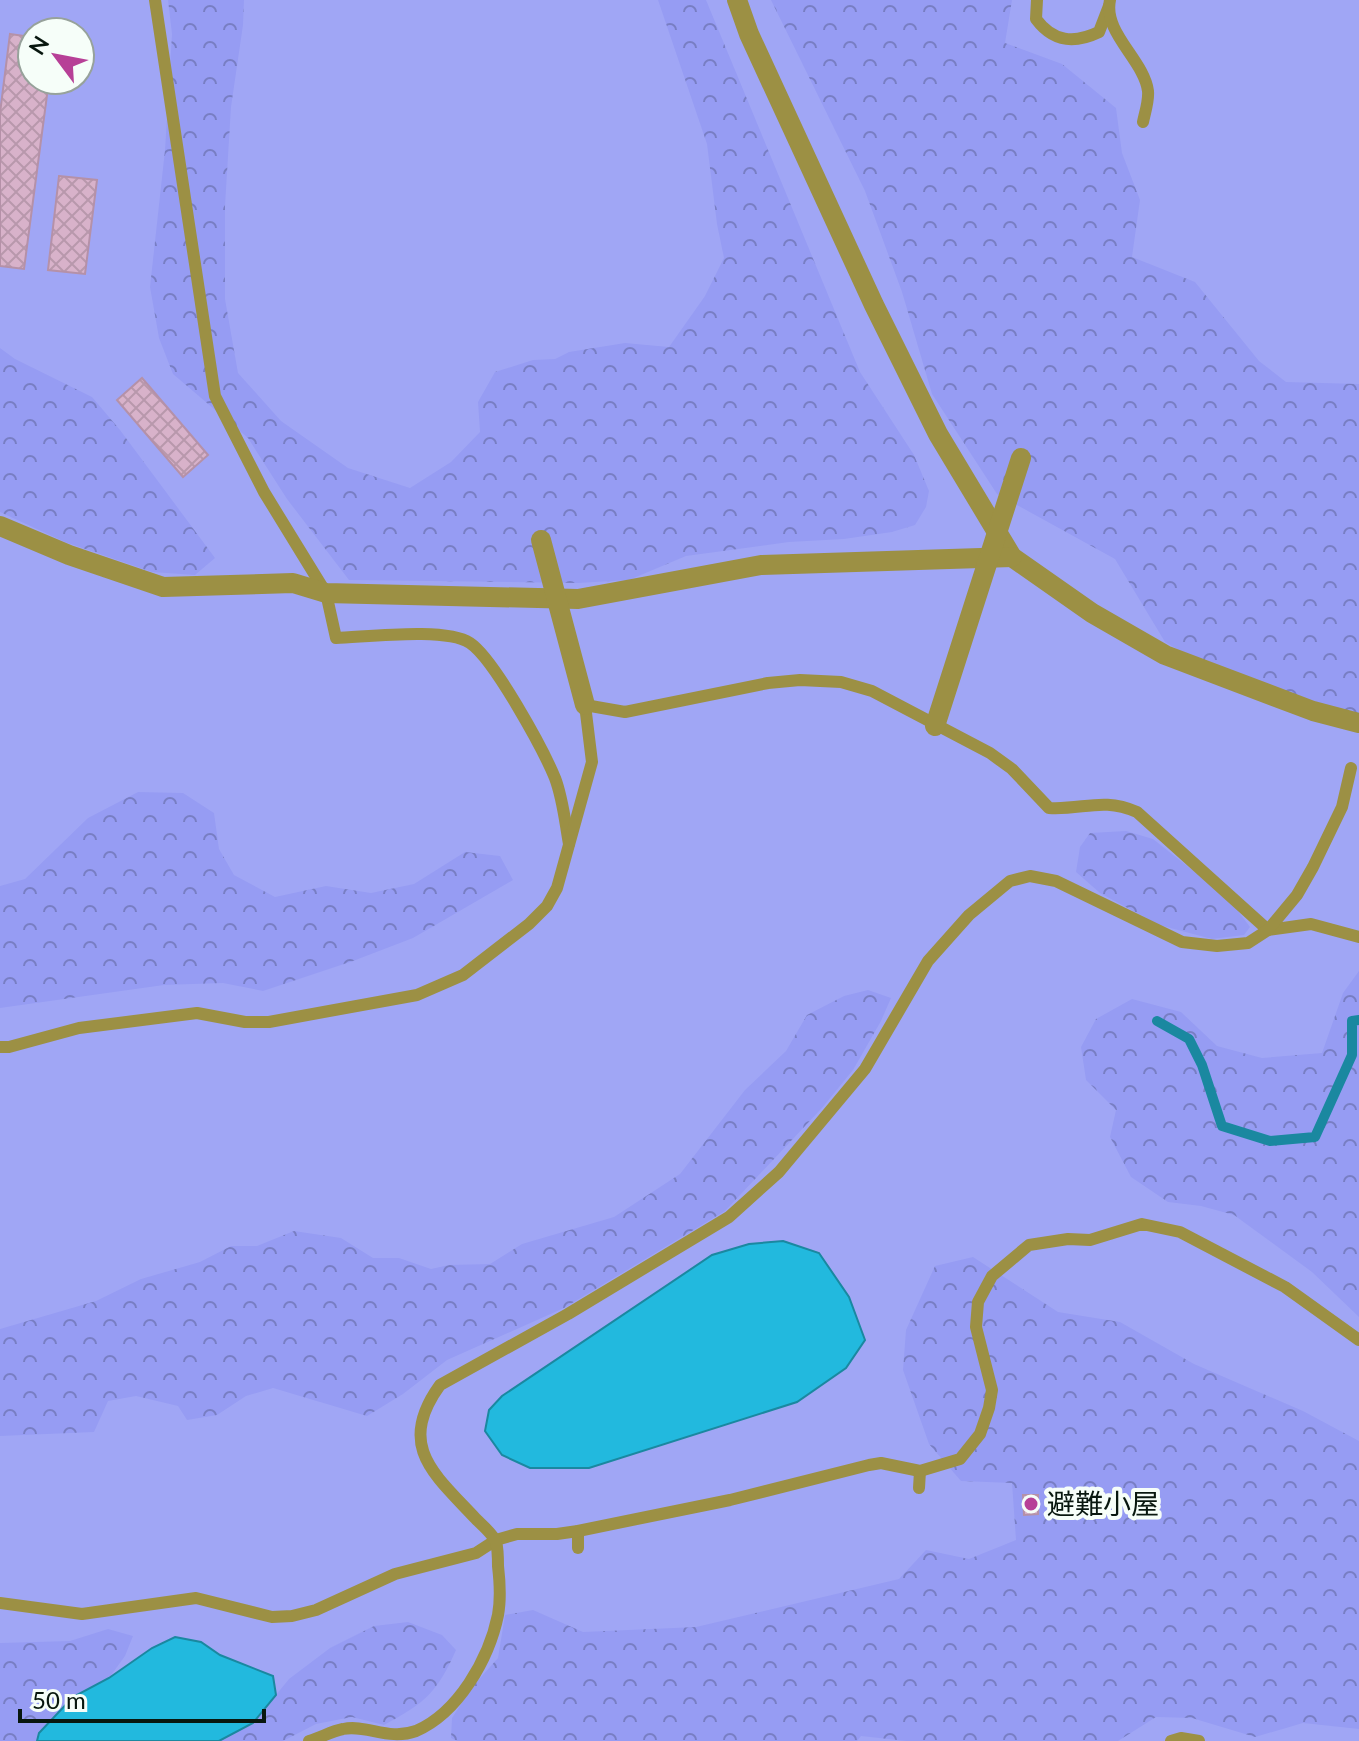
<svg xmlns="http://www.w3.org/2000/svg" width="1359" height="1741" font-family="Lato,'Noto Sans JP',sans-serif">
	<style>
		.grass { fill: #a0a6f5; fill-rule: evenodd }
		.forest { fill: url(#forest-crowns) }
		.water { fill: #22b9de; stroke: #1a88a0; stroke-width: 2 }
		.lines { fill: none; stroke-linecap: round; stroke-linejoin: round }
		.stream { stroke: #1a88a0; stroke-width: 10 }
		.building { fill: url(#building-cross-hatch); stroke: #b591a8; stroke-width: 2 }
		.service { stroke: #9c9044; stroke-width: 12 }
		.minor { stroke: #9c9044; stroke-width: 20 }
		.minor-bridge { stroke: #9c9044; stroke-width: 20 }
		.poi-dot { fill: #b74097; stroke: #f6fef9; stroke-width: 3 }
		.labels { text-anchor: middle; stroke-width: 8; stroke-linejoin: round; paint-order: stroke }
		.poi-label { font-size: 28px; fill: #08170f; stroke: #f6fef9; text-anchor: start }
	</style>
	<defs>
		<pattern id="forest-crowns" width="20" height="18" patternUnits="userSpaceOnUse" patternTransform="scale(2)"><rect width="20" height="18" fill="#969cf3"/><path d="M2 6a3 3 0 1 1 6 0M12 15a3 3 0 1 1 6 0" fill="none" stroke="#787ec3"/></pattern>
		<pattern id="building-cross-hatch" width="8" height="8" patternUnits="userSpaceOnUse" patternTransform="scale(2)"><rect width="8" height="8" fill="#d8b2ca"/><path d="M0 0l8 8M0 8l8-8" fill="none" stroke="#b898ac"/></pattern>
	</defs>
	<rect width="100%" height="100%" fill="#bde6cf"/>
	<path class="grass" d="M0,0H1359V1741H0ZM32,32H80V80H32Z"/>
	<g class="forest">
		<polygon points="168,0 244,0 243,25 231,107 225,206 225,299 238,373 281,421 348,468 410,488 451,462 480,432 478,402 495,372 533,360 555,359 569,352 625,343 669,347 705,296 724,258 717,224 707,144 658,0 706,0 860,372 914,455 929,491 926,507 915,525 892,532 844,539 789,542 686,556 629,580 578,583 349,580 287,499 248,438 173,374 159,338 150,287 165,150 172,34"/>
		<polygon points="771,0 1012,0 1005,43 1062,64 1116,108 1122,153 1140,200 1132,257 1195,282 1259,361 1286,382 1359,384 1359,718 1201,663 1165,642 1115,559 997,494 932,394 902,292 865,191"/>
		<polygon points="0,348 15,359 92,397 120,430 215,558 195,575 152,572 65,542 0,512"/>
		<polygon points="138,792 183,793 214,813 219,849 234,875 275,897 326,886 371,893 414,884 465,852 500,856 513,880 413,938 353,961 263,991 223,983 164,985 0,1008 0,886 25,879 88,818"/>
		<polygon points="1126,831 1153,839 1229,899 1250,927 1244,935 1212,939 1159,925 1100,893 1076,872 1080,847 1090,833"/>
		<polygon points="1359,971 1359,1317 1312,1272 1234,1215 1201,1206 1168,1202 1131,1177 1110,1137 1116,1110 1086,1080 1081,1047 1096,1019 1132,999 1181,1012 1217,1046 1262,1058 1322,1053 1343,993"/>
		<polygon points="868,990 891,998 881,1021 853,1070 822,1108 725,1211 564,1308 447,1360 403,1394 367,1416 273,1388 246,1396 217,1415 187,1420 178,1406 136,1396 108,1401 94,1432 0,1436 0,1329 96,1301 141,1279 200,1262 231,1246 257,1246 294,1231 341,1238 373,1258 399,1258 431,1269 449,1265 490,1264 522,1244 614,1217 680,1174 745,1090 786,1051 807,1015 844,996"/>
		<polygon points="973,1257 1058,1312 1120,1322 1194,1364 1303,1411 1359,1441 1359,1729 1303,1723 1255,1737 1192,1718 1156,1717 1118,1741 906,1741 861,1736 857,1741 457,1741 451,1738 452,1718 472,1687 498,1658 505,1615 533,1610 583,1632 696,1627 899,1579 926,1550 969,1559 1016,1540 1012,1483 961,1481 929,1444 903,1370 906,1330 935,1266"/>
		<path d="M408,1622L442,1635L456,1650C437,1693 425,1703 384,1725L352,1717L316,1724L283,1741H219L253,1723L289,1679L330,1648L374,1626Z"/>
		<polygon points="108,1629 133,1636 125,1656 109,1678 73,1697 39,1733 37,1741 0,1741 0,1643 70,1641"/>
	</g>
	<g class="water">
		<polygon points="783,1241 819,1253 849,1297 865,1340 846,1368 797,1402 589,1468 530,1468 502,1455 485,1431 489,1410 502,1396 712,1255 749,1244"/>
		<polygon points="175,1637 201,1642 220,1655 273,1676 276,1695 253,1723 219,1741 37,1741 39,1733 73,1697 109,1678 152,1648"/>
	</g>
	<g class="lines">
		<polyline class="stream" points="1157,1021 1189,1039 1202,1065 1222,1126 1270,1141 1315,1137 1352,1055 1352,1021 1359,1020"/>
	</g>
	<g class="building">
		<polygon points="10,34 32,37 32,80 49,80 24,269 0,266 0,113"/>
		<polygon points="59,176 97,180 85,274 48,270"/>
		<polygon points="142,378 208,455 183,477 117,400"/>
		<polygon points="1023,1495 1038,1495 1038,1514 1024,1515"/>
	</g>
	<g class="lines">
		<g class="service">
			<path d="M155,0L215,396L264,492L326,593L336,638C367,637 446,627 470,643C494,659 543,749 555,778C563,799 565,822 569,844"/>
			<path d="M1037,0L1036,19C1053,42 1074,44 1099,32L1109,6"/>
			<path d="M1110,0C1103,33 1144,60 1148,91C1149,101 1145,112 1143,122"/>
			<path d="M0,1047H9L79,1028L197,1013L245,1022H269L417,995L463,975L529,924L547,906L557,888L592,762L585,705L625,712L768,683L800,680L841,682L872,691L990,753L1012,769L1049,808C1084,810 1102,797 1137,812L1268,930L1311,924L1359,937"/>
			<polyline points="919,1488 920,1471"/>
			<polyline points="578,1548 578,1531"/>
			<polyline points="0,1603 82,1614 196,1598 272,1617 292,1616 316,1610 395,1574 476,1553 496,1540 517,1534 557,1534 578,1531 730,1500 869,1465 881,1463 920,1471 960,1459 980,1434 989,1408 992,1390 976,1327 978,1302 992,1276 1029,1245 1068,1239 1090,1240 1142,1224 1180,1232 1285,1287 1359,1340"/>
			<path d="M309,1741C320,1738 332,1731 343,1729C367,1724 388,1741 416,1731C458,1713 489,1659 498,1615C501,1599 500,1583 498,1566C498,1559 498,1549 496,1542C493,1534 482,1525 476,1519C434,1474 396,1446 440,1385L568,1314L729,1217L779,1172L865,1069L928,961L969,915L1010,881L1030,876L1056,881L1182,942L1217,946L1248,943L1268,930L1297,895L1313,867L1342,807L1351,768"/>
			<polyline points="1171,1741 1181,1738 1199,1741"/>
		</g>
		<g class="minor">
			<polyline points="737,0 749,34 874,305 938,434 1012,557 1092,613 1165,655 1313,711 1359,723"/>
			<polyline points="0,526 69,555 163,587 293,583 326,593 578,599 761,565 1012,557"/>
		</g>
		<g class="minor-bridge">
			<polyline points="541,540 585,705"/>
			<polyline points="935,726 1021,458"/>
		</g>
	</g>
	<circle class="poi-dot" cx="1031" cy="1504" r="8"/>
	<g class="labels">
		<g class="poi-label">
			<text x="1047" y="1514">避難小屋</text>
		</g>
	</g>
	<g transform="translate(56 56) rotate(302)"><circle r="38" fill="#f6fef9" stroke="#97a29b" stroke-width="2"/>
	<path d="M0-6L14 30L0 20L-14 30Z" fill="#b74097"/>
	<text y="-12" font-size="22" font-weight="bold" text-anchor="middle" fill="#08170f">N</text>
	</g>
	<path d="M20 1709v12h244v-12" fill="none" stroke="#08170f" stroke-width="4"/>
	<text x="32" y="1709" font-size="24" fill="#08170f" stroke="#f6fef9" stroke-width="6" paint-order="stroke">50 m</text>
</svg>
